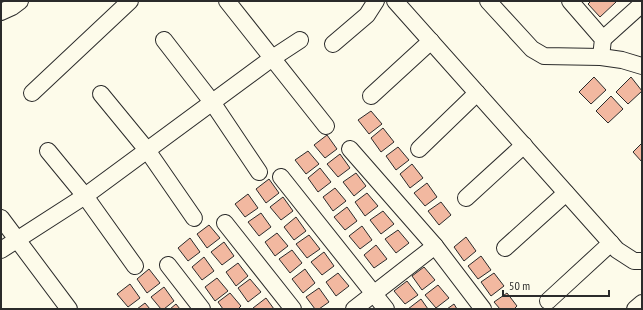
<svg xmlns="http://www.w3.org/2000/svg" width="643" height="310" font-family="'PT Sans Narrow',sans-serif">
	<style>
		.building { fill: #f2b8a0; stroke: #2b2b2b }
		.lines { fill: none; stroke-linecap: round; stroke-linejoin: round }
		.minor-casing { stroke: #2b2b2b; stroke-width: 18 }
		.minor { stroke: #fdfbea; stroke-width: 16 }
	</style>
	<rect width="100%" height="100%" fill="#fdfbea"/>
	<g class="building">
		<polygon points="591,1 614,1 616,2 600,17 588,4"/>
		<polygon points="594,77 606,90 591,104 579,92"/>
		<polygon points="631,77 642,91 628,104 616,92"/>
		<polygon points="611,96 623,109 608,123 596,111"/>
		<polygon points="371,111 382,124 369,134 358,120"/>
		<polygon points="383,128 394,142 381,152 371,138"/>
		<polygon points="327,135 337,149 325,158 314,145"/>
		<polygon points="642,143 642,162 633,152"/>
		<polygon points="398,147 409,160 396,170 386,156"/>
		<polygon points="308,151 319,164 306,174 295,160"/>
		<polygon points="340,154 350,168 338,177 327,164"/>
		<polygon points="412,164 423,178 410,188 400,174"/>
		<polygon points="320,168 331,182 318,192 308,178"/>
		<polygon points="356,173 366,186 354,196 343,182"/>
		<polygon points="269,179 279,193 266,203 256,189"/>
		<polygon points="427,183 437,197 425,206 414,193"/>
		<polygon points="335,188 346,201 333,211 323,197"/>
		<polygon points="367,193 378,206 365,216 355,202"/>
		<polygon points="248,194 258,208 245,217 235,204"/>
		<polygon points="283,197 293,211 281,220 270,207"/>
		<polygon points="441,202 451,215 439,225 428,211"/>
		<polygon points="347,207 357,221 345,230 334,217"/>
		<polygon points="383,211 394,224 381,234 370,220"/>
		<polygon points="261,213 271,227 259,236 248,222"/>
		<polygon points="296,217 306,231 294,240 284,227"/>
		<polygon points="209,225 220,238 207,248 197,234"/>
		<polygon points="362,226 372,240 360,249 349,236"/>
		<polygon points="398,230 409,243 396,253 385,239"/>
		<polygon points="277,233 288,246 275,256 265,242"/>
		<polygon points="309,235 320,249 307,258 296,244"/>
		<polygon points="466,237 476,251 464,261 454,247"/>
		<polygon points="190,238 200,252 188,261 178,248"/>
		<polygon points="224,242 234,256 222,265 211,252"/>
		<polygon points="376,245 387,259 374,268 364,255"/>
		<polygon points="292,250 302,263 290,273 279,259"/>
		<polygon points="324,252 334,266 322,275 311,262"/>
		<polygon points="481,256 491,270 478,279 468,266"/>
		<polygon points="204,257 214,271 202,280 192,267"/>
		<polygon points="238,263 248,276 236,286 226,272"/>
		<polygon points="424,267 435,280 422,290 412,276"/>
		<polygon points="149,269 160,283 147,293 137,279"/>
		<polygon points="305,269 315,283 303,293 292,279"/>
		<polygon points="338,273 349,286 336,296 326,282"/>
		<polygon points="494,273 504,286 491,296 481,282"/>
		<polygon points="217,278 228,291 215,301 205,287"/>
		<polygon points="250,279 261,292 248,302 238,288"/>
		<polygon points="407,281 418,295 405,304 394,291"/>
		<polygon points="130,284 140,298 128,307 117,294"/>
		<polygon points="438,285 449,298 436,308 425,295"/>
		<polygon points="164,287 174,301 164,309 161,309 151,297"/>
		<polygon points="319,288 329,302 319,309 315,309 306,297"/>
		<polygon points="230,293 241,306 238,309 223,309 218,302"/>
		<polygon points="507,293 517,306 514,309 500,309 494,302"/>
		<polygon points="266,298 274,309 254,309 253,308"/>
		<polygon points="421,299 428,309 408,309"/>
		<polygon points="145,303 150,309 137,309"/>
		<polygon points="176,304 180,309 170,309"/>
		<polygon points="454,304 457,309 447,309"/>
	</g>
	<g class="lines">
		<g class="minor-casing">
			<g id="minor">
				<polyline points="227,1 326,126"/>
				<polyline points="395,1 617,250 634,261 642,261"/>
				<polyline points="488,1 532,49 544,56 601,57 622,60 642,66"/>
				<polyline points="570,1 603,39 601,57"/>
				<polyline points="1,12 12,7 20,1"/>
				<polyline points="603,39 642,4"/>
				<polyline points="164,40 212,102 259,172"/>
				<polyline points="333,44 367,15 376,1"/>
				<polyline points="32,93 130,1"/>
				<polyline points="101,94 147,150 194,218"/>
				<polyline points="371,96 431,41"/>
				<polyline points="350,149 435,246 483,309"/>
				<polyline points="419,149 477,93"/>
				<polyline points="48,151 85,196 135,266"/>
				<polyline points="281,177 386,309"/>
				<polyline points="466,198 524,145"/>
				<polyline points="1,218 69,309"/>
				<polyline points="225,223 293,309"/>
				<polyline points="505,248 566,193"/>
				<polyline points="1,250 85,196 271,59 300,40"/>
				<polyline points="168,265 202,309"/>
				<polyline points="548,301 611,243"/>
				<polyline points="354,309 435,246"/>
				<polyline points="635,309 642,303"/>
			</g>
		</g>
		<use href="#minor" class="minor"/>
	</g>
	<rect width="643" height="310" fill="none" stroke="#2b2b2b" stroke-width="4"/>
	<path d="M503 290v6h106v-6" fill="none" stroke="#2b2b2b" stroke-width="2"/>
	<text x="509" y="290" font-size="12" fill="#2b2b2b" stroke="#fdfbea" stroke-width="3" paint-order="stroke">50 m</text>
</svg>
